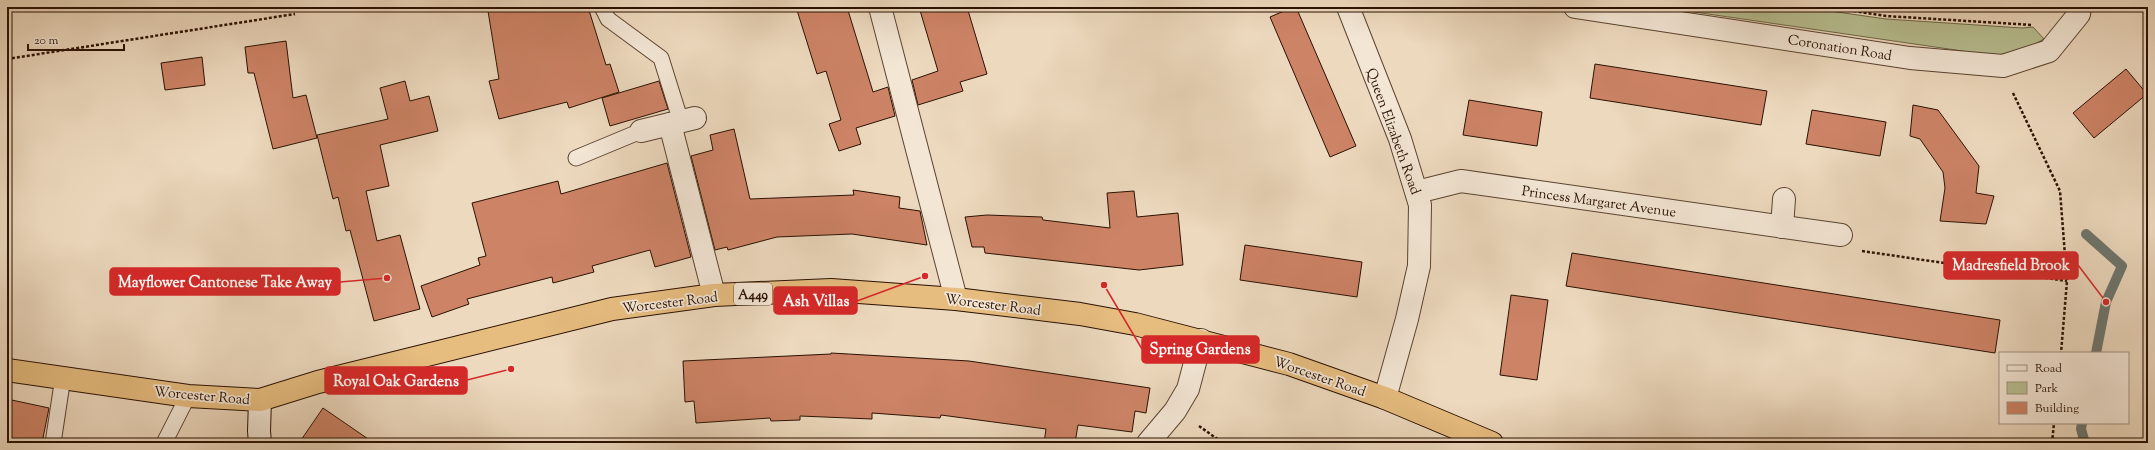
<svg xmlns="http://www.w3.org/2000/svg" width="2155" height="450" font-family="'Sorts Mill Goudy',serif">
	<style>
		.green { fill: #b8bf92; stroke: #71684a }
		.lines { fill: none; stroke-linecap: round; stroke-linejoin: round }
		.stream { stroke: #6d766f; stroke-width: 10 }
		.building { fill: #cd8366; stroke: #2a1102 }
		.lane-casing { stroke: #5b4331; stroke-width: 17 }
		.street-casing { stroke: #5b4331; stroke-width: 24 }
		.secondary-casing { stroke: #2a1102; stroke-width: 24 }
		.highway-casing { stroke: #2a1102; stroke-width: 24 }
		.path { stroke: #2a1102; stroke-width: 2.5; stroke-dasharray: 3 2; stroke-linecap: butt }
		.lane { stroke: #f3e6d5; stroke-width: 15 }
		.street { stroke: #f3e6d5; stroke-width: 22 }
		.secondary { stroke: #f3e6d5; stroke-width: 22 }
		.highway { stroke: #e6bc7f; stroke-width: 22 }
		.labels { text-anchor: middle; stroke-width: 3.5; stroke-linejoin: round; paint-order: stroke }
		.shield { fill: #f3e6d5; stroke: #665141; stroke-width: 1 }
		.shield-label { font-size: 13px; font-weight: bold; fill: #2a1102 }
		.street-label { font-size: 14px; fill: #2a1102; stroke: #f3e6d5 }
		.leader { fill: none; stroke: #d62828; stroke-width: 1.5 }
		.callout-dot { fill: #d62828; stroke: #f3e6d5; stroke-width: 1.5 }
		.callout { fill: #d62828; stroke: #d62828; stroke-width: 1.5 }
		.callout-label { font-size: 15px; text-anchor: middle; font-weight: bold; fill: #fff }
	</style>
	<rect width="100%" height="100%" fill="#edd9be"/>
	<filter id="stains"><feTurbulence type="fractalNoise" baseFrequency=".005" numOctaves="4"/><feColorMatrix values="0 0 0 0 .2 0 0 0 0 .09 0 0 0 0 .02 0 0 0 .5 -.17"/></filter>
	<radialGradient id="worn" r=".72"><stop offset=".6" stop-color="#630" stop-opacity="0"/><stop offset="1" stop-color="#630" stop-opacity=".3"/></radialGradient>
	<polygon class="green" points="1660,7 1802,7 1886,19 2022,28 2033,27 2044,39 2020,52 1997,56"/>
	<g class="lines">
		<g class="stream">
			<polyline points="2086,234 2122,266 2106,302 2096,353"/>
			<polyline points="2082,423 2081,429 2085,443"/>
		</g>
	</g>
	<g class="building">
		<polygon points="509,7 588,7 606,65 610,64 619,92 569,108 567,102 499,119 489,81 499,79 488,11"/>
		<polygon points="796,7 847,7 873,92 888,87 895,116 856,128 861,144 839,151 829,124 841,120 826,71 817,74"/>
		<polygon points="919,7 967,7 987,74 960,82 963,91 918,105 912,80 938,71"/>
		<polygon points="1293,7 1296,7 1356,146 1330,157 1270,17"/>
		<polygon points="286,41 293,98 306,95 317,138 273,149 254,73 248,73 245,47"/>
		<polygon points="202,57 205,85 165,90 161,63"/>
		<polygon points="1595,64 1767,91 1761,125 1590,98"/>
		<polygon points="2126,69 2147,94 2094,138 2073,113"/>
		<polygon points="405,81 410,101 429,96 438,131 380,145 389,186 366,191 377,241 400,235 420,309 374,321 350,230 346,231 338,197 333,199 317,135 388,119 380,88"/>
		<polygon points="659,81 668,109 610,126 602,98"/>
		<polygon points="1469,100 1542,112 1537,146 1463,135"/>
		<polygon points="1913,105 1938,110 1979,166 1976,193 1994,196 1986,224 1940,221 1945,188 1943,172 1920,139 1910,136"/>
		<polygon points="1812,110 1886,122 1880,156 1806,144"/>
		<polygon points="734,129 750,199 854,195 853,190 900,197 899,208 920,211 927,245 852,234 777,237 728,250 727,247 715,250 691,156 713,150 710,135"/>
		<polygon points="667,163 691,257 655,267 650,250 592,266 594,272 553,283 552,277 467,299 469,304 432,317 421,286 480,265 478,258 486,256 472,203 558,181 561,194"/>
		<polygon points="1134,191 1137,217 1178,213 1183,265 1139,270 985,253 984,247 972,247 965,217 987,215 1042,217 1043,220 1110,228 1107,193"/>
		<polygon points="1245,245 1362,262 1357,297 1240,280"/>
		<polygon points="1572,253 2000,320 1995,353 1566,286"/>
		<polygon points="1511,295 1548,300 1537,380 1500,375"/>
		<polygon points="831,353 969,361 1150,388 1146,413 1135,411 1132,432 1078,425 1075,443 1044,443 1046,429 941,415 940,418 872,413 872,419 800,416 800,420 771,421 770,418 696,423 694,401 685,402 683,361 831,354"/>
		<polygon points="7,399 49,408 42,443 7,443"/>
		<polygon points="323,408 374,443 299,443"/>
	</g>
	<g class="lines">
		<g class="lane-casing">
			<g id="lane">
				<polyline points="602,7 608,19 661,58 681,122"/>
				<polyline points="576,158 641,131"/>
				<polyline points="53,443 63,377"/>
				<polyline points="164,443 188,396"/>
			</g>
		</g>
		<g class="street-casing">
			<g id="street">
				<polyline points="880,7 956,299"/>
				<polyline points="1348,7 1400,139 1420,205 1419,266 1407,319 1385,398"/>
				<polyline points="1575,7 1910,58 2003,66 2049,51 2079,14 2080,7"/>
				<polyline points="670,124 714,295"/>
				<polyline points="641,131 695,118"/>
				<polyline points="1417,192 1461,181 1841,235"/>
				<polyline points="1782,227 1784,199"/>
				<polyline points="1148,443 1175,411 1188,389 1201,340"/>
			</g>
		</g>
		<g class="secondary-casing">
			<polyline id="secondary" points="260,443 259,431 260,400"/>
		</g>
		<g class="highway-casing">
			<polyline id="highway" points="7,370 188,396 260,400 318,382 612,309 714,295 831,290 956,299 1080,314 1135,324 1289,364 1385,398 1492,443"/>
		</g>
		<g class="path">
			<polyline points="1829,7 1886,16 2033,25"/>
			<polyline points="7,59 295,14"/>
			<polyline points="2013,93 2060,191 2067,281 2061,353"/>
			<polyline points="1862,251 2067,281"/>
			<polyline points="1199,426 1223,443"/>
			<polyline points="2052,443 2054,423"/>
		</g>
		<use href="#lane" class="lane"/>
		<use href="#street" class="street"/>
		<use href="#secondary" class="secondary"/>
		<use href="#highway" class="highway"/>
	</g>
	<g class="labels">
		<rect class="shield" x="734" y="283" width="38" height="22" rx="3"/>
		<g class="shield-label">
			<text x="753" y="299">A449</text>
		</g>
		<g class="street-label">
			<text transform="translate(1840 47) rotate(9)" y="5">Coronation Road</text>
			<text transform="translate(1394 131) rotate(70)" y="5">Queen Elizabeth Road</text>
			<text transform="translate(1599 201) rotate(8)" y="5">Princess Margaret Avenue</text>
			<text transform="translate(670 302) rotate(-7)" y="5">Worcester Road</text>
			<text transform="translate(993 304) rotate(7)" y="5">Worcester Road</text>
			<text transform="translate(1320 376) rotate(19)" y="5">Worcester Road</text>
			<text transform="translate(202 395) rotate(5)" y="5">Worcester Road</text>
		</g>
	</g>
	<path class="leader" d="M2106 302L2078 265M387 278L340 282M925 276L857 301M1104 285L1142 349M511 369L467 380"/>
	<g class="callout-dot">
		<circle cx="2106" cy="302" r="4"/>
		<circle cx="387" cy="278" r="4"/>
		<circle cx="925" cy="276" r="4"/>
		<circle cx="1104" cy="285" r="4"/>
		<circle cx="511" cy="369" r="4"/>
	</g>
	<g class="callout">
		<rect x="1944" y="252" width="134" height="27" rx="4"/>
		<rect x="110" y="268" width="230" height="27" rx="4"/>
		<rect x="774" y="287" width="83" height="27" rx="4"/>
		<rect x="1142" y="336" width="117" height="27" rx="4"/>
		<rect x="325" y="367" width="142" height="27" rx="4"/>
	</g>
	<g class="callout-label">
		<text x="2011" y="270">Madresfield Brook</text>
		<text x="225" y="287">Mayflower Cantonese Take Away</text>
		<text x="816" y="306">Ash Villas</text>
		<text x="1200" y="354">Spring Gardens</text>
		<text x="396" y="386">Royal Oak Gardens</text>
	</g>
	<rect width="2155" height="450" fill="none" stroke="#edd9be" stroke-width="24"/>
	<rect x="8" y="8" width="2139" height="434" fill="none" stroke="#2a1102" stroke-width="2"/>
	<rect x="12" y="12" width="2131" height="426" fill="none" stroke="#2a1102"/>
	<rect x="1999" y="352" width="130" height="72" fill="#f3e6d5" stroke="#a39181"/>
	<rect x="2007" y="365" width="20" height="6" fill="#f3e6d5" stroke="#a39181"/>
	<text x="2035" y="372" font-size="12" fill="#2a1102">Road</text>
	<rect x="2007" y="382" width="20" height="12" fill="#b8bf92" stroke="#a39181"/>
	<text x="2035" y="392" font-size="12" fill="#2a1102">Park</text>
	<rect x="2007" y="402" width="20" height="12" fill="#cd8366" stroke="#a39181"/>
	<text x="2035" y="412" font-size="12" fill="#2a1102">Building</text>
	<path d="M28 44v6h96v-6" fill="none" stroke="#2a1102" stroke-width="2"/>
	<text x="34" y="44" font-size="12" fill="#2a1102" stroke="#f3e6d5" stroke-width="3" paint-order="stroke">20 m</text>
	<rect width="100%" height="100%" filter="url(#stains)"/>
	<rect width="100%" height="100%" fill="url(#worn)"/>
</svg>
